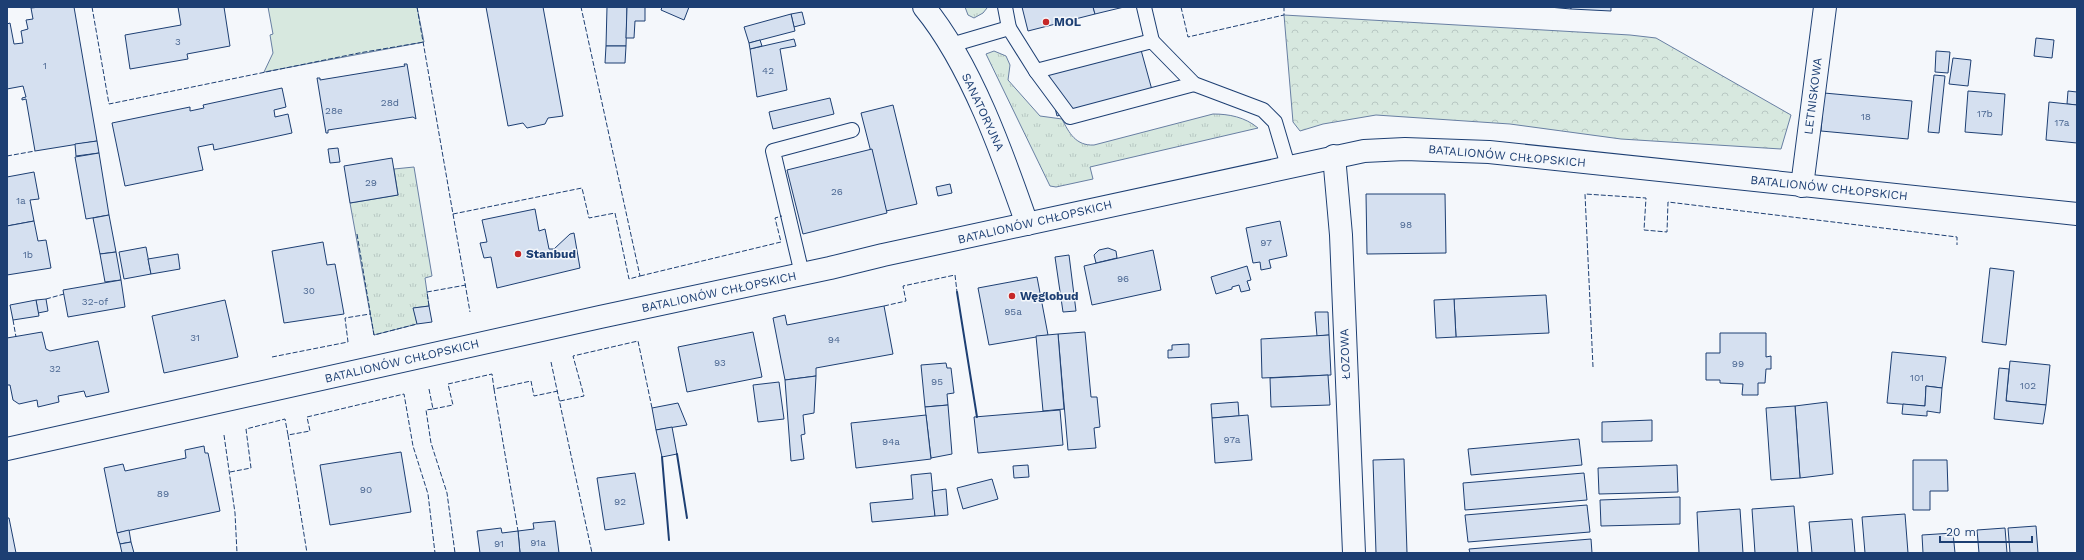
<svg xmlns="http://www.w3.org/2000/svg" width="2084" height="560" font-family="'Work Sans',sans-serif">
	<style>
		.grass { fill: url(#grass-tufts); stroke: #687fa3 }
		.forest { fill: url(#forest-crowns); stroke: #687fa3 }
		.park { fill: #d7e8df; stroke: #687fa3 }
		.building { fill: #d5e0f0; stroke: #1d3f73 }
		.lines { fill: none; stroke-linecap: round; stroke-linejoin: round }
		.service-casing { stroke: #1d3f73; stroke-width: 16 }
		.minor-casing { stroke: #1d3f73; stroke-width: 24 }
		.tertiary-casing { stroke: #1d3f73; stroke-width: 24 }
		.service { stroke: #f4f7fb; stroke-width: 14 }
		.minor { stroke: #f4f7fb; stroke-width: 22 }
		.tertiary { stroke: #f4f7fb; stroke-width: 22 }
		.fence { stroke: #1d3f73; stroke-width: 1; stroke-dasharray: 5 2; stroke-linecap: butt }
		.wall { stroke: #1d3f73; stroke-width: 2 }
		.poi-dot { fill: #c62828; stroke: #f4f7fb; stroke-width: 1.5 }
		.labels { text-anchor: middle; stroke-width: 3; stroke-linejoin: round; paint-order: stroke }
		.number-label { font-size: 10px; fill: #4b6792 }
		.poi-label { font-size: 12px; font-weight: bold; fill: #1d3f73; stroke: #f4f7fb; text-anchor: start }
		.street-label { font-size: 12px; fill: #1d3f73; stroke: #f4f7fb }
	</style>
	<defs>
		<pattern id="grass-tufts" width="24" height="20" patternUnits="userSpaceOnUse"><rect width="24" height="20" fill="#d7e8df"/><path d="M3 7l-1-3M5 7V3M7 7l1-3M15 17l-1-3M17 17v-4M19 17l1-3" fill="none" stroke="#b8c8c3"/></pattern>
		<pattern id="forest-crowns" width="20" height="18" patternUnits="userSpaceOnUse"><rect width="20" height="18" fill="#d7e8df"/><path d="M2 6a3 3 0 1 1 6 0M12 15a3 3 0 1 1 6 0" fill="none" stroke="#b8c8c3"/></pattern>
	</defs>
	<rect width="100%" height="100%" fill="#f4f7fb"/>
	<g class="grass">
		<polygon points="965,7 987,7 987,8 983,13 974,18 968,15"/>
		<path d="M994,51L1006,56L1010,65L1008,80L1040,116L1062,119C1069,133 1076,146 1094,145L1213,114C1229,114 1245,117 1258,128L1090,167L1093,179L1056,187L1050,186L986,54Z"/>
		<polygon points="414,167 432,276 425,278 429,306 414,308 417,324 374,335 350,203 398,195 394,169"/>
	</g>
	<polygon class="forest" points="1284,15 1630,35 1656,38 1791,115 1781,149 1621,139 1510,124 1376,115 1323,124 1300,131 1293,122"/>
	<polygon class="park" points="268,7 417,7 424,42 264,72 273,53 270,35 273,34"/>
	<g class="building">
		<polygon points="40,7 74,7 97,141 35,151 26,99 22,100 22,98 26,97 23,86 7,89 7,24 10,23 14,44 23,43 21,31 28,29 26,20 33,19 31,8"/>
		<polygon points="178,7 224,7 230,46 187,54 188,59 130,69 125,35 181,25"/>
		<polygon points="486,7 543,7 563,116 548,118 545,124 527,128 523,123 508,126"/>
		<polygon points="607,7 627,7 626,46 606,46"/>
		<polygon points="627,7 645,7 645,21 635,21 634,38 626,38"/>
		<polygon points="662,7 689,7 684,20 661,10"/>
		<polygon points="1022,7 1093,7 1095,14 1028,31"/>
		<polygon points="1093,7 1124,7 1095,14"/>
		<polygon points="1549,7 1571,7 1571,9"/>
		<polygon points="1571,7 1611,7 1611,11 1571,9"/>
		<polygon points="802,12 805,24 794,27 791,14"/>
		<polygon points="791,14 795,31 749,43 744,27"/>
		<polygon points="2036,38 2054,40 2052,58 2034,56"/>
		<polygon points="794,39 796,46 780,49 787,90 757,97 750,49"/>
		<polygon points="760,40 762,46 750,49 749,43"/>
		<polygon points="606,46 626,46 625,63 605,63"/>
		<polygon points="1141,50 1152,90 1057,116 1047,75"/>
		<polygon points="1936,51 1950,52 1948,73 1935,72"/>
		<polygon points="1953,58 1971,60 1968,86 1949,84"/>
		<polygon points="404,64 407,64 416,119 413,117 328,130 328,133 326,133 317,78 320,78 320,80 405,66"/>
		<polygon points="1934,75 1945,76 1939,133 1928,132"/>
		<polygon points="282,88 286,107 274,110 275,117 288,114 292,133 214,150 213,144 198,147 203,170 125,186 112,123 190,107 190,111 204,108 203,105"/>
		<polygon points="1968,91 2005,94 2002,135 1965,132"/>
		<polygon points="2068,91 2077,92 2077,105 2067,104"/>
		<polygon points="1824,93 1912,101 1908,139 1821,131"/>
		<polygon points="830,98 834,114 773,129 769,112"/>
		<polygon points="2049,102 2077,105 2077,143 2046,140"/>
		<polygon points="893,105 917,204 886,211 861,113"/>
		<polygon points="97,141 99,153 76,156 75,144"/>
		<polygon points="338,148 340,162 330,163 328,149"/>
		<polygon points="872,149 887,213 803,234 787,170"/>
		<polygon points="99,153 109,215 86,219 75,157"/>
		<polygon points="392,158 398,195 350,203 344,166"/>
		<polygon points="34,172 39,199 30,200 34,221 7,226 7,177"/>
		<polygon points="950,184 952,193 938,196 936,187"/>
		<polygon points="1366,194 1445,194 1446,253 1367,254"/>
		<polygon points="535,209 539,231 545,229 549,249 554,249 570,234 574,233 580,268 497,288 491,257 484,258 480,243 487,242 482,220"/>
		<polygon points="109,215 116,252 100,254 93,218"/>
		<polygon points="34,221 38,241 46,240 51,268 7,275 7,226"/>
		<polygon points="1280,221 1287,256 1269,260 1271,268 1261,270 1260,262 1253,263 1246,228"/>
		<polygon points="323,242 327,265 335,264 344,314 284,323 272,251"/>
		<polygon points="146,247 151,274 124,279 119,252"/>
		<polygon points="1108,248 1116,251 1117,258 1096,263 1094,255 1099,250"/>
		<polygon points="1153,250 1161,290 1092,305 1084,266"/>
		<polygon points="116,252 121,280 105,282 100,254"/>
		<polygon points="178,254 180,269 151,274 148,259"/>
		<polygon points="1069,255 1076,311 1063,312 1055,257"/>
		<polygon points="1247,266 1251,280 1247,281 1250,290 1241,292 1239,285 1232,287 1232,289 1216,294 1211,277"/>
		<polygon points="1990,268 2014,271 2006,345 1982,342"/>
		<polygon points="1037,277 1048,335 989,345 978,288"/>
		<polygon points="121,280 125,307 68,317 63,290"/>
		<polygon points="1546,295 1549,333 1456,337 1454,299"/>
		<polygon points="46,299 48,311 38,313 36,300"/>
		<polygon points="1454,299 1456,337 1436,338 1434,300"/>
		<polygon points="36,300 39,316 13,320 10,305"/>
		<polygon points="225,300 238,357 164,373 152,316"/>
		<polygon points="429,306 432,322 417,324 413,308"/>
		<polygon points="884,306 893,354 816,368 816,376 785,380 773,318 785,315 787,325"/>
		<polygon points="1315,312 1328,312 1329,335 1317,336"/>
		<polygon points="42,332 46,349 50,351 98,341 109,392 86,397 84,391 58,396 59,402 38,407 37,400 19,404 13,400 10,385 7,385 7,338"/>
		<polygon points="753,332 762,377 687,392 678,347"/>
		<polygon points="1085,332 1091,397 1097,397 1100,427 1094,428 1096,448 1068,450 1058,334"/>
		<polygon points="1720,333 1766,333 1766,357 1771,356 1771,369 1766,369 1765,383 1758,383 1758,395 1742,395 1743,384 1720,383 1720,380 1706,380 1706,353 1720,353"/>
		<polygon points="1058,334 1064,409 1043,411 1036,336"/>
		<polygon points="1329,335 1331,375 1262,378 1261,339"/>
		<polygon points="1189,344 1189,357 1168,358 1168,350 1172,350 1172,345"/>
		<polygon points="1892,352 1946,357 1942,388 1926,386 1925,406 1887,403"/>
		<polygon points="2010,361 2050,365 2046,405 2006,401"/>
		<polygon points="946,363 947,368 951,368 954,393 947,394 948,405 925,407 921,365"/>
		<polygon points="1999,368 2009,369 2006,401 2046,405 2043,424 1994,419"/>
		<polygon points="1328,375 1330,405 1271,407 1270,378"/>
		<polygon points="816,376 814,413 803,415 805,434 801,435 804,459 791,461 785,380"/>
		<polygon points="779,382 784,419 758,422 753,385"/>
		<polygon points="1926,386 1942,388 1940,413 1927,411 1927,416 1902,414 1903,404 1925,406"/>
		<polygon points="1238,402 1239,416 1212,418 1211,404"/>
		<polygon points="1827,402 1833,474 1800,478 1795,406"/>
		<polygon points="678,403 687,425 656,430 652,408"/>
		<polygon points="948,405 952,454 931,458 925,407"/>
		<polygon points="1795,406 1800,478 1771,480 1766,408"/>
		<polygon points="1060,410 1063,445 978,453 974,417"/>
		<polygon points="926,415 931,459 856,468 851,423"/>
		<polygon points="1248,415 1252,460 1215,463 1212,418"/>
		<polygon points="1652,420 1652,441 1602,442 1602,422"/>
		<polygon points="672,427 677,454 662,457 656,430"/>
		<polygon points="1579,439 1582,465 1471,475 1468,449"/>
		<polygon points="204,446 205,453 208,453 220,511 117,533 104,468 123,464 125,471 186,458 185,450"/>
		<polygon points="401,452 411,512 330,525 320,465"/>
		<polygon points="1404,459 1407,553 1376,553 1373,460"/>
		<polygon points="1913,460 1947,460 1948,491 1930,491 1930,510 1913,510"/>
		<polygon points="1028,465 1029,477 1014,478 1013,466"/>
		<polygon points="1677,465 1678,492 1599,494 1598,468"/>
		<polygon points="635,473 644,524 605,530 597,478"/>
		<polygon points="931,473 935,516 872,522 870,503 913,499 911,475"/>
		<polygon points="1584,473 1587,500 1465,510 1463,483"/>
		<polygon points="992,479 998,499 963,509 957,488"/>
		<polygon points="946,489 948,515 935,516 932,491"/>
		<polygon points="1680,497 1680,524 1601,526 1600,500"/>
		<polygon points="1587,505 1590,532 1468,542 1465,515"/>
		<polygon points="1794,506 1798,553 1755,553 1752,509"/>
		<polygon points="1740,509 1743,553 1699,553 1697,512"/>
		<polygon points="1905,514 1908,553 1865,553 1862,517"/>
		<polygon points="7,518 9,518 16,553 7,553"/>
		<polygon points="1852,519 1855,553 1812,553 1809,522"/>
		<polygon points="555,521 559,553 520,553 518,531 534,529 533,523"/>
		<polygon points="2036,526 2038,553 2010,553 2008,528"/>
		<polygon points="501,528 502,533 518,531 520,553 480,553 477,531"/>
		<polygon points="2005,528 2007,553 1979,553 1977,530"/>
		<polygon points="129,530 131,542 120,544 117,533"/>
		<polygon points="1953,533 1955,553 1923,553 1922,535"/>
		<polygon points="1591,539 1592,553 1470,553 1469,549"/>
		<polygon points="131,542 134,553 122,553 120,544"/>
	</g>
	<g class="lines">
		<g class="service-casing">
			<g id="service">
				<polyline points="1005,7 1009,28"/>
				<polyline points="1144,7 1152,41"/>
				<polyline points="951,45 1009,28 1036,71 1152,41 1194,84 1263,110 1275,122 1288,166"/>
				<polyline points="1036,71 1070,117 1194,84"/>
				<polyline points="802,274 773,151 852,130"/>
			</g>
		</g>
		<g class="minor-casing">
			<g id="minor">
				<path d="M924,7C971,64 1003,155 1027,224"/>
				<polyline points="1334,156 1341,235 1354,553"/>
				<polyline points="1802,186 1825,7"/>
			</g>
		</g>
		<g class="tertiary-casing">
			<polyline id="tertiary" points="7,449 600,317 830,268 883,255 1364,151 1405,149 1489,152 2077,214"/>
		</g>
		<use href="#service" class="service"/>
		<use href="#minor" class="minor"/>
		<use href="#tertiary" class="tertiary"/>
		<g class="fence">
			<polyline points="92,7 109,104 359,53 424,42"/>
			<polyline points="417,7 453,214 582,188 589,218 615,213 629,279 640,276 581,7"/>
			<polyline points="1181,7 1188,37 1284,15 1284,7"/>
			<polyline points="7,156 35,151"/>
			<polyline points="453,214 470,312"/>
			<polyline points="357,234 374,335 417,324"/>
			<polyline points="640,276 781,242 775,218 782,216"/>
			<polyline points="46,299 64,294"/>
			<polyline points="429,306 427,292 466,285"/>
			<polyline points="884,306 906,301 903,286 955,275 957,292"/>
			<polyline points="13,320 16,337"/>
			<polyline points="272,357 348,342 345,318 370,314"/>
			<polyline points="551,362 592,553"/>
			<polyline points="1593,367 1585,194 1646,198 1644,230 1667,232 1668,202 1957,237 1957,245"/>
			<polyline points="429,389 433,409 426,410 431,443 447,493 455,553"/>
			<polyline points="494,389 518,531"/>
			<polyline points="560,401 584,396 573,356 638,341 652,408"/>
			<polyline points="433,409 453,405 448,384 492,374 494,389 531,381 534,396 558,391"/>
			<polyline points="224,435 235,513 237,553"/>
			<polyline points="288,435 307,553"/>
			<polyline points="230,472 251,468 246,429 285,419 288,435 310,431 307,417 404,394 413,446 428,494 435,553"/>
		</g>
		<g class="wall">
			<polyline points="957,292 977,417"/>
			<polyline points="677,454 687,518"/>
			<polyline points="662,457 669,540"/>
		</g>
	</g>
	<g class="poi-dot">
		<circle cx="1046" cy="22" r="4"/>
		<circle cx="518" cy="254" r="4"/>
		<circle cx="1012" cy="296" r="4"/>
	</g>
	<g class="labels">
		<g class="number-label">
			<text x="178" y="45">3</text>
			<text x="45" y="69">1</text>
			<text x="768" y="74">42</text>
			<text x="390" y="106">28d</text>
			<text x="334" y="114">28e</text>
			<text x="1985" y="117">17b</text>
			<text x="1866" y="120">18</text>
			<text x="2062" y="126">17a</text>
			<text x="371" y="186">29</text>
			<text x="837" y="195">26</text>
			<text x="21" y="204">1a</text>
			<text x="1406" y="228">98</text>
			<text x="1266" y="246">97</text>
			<text x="28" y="258">1b</text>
			<text x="1123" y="282">96</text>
			<text x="309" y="294">30</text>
			<text x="95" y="305">32-of</text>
			<text x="1013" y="315">95a</text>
			<text x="195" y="341">31</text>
			<text x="834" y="343">94</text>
			<text x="720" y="366">93</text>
			<text x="1738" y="367">99</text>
			<text x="55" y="372">32</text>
			<text x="1917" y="381">101</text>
			<text x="937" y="385">95</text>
			<text x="2028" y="389">102</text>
			<text x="1232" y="443">97a</text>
			<text x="891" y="445">94a</text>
			<text x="366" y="493">90</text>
			<text x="163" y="497">89</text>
			<text x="620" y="505">92</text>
			<text x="538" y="546">91a</text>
			<text x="499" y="547">91</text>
		</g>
		<g class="poi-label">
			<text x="1054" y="26">MOL</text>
			<text x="526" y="258">Stanbud</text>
			<text x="1020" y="300">Węglobud</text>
		</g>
		<g class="street-label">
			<text transform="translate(1813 96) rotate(-83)" y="4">LETNISKOWA</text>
			<text transform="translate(983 112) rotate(65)" y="4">SANATORYJNA</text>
			<text transform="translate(1507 156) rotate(5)" y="4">BATALIONÓW CHŁOPSKICH</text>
			<text transform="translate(1829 188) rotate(6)" y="4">BATALIONÓW CHŁOPSKICH</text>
			<text transform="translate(1035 222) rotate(-13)" y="4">BATALIONÓW CHŁOPSKICH</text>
			<text transform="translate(719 292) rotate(-12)" y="4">BATALIONÓW CHŁOPSKICH</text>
			<text transform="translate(1345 354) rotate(-92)" y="4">ŁOZOWA</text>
			<text transform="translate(402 361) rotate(-13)" y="4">BATALIONÓW CHŁOPSKICH</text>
		</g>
	</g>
	<rect width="2084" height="560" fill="none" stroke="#1d3f73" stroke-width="16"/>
	<path d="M1940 536v6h92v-6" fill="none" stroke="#1d3f73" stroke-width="2"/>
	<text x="1946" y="536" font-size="12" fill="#1d3f73" stroke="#f4f7fb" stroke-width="3" paint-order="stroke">20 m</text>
</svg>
